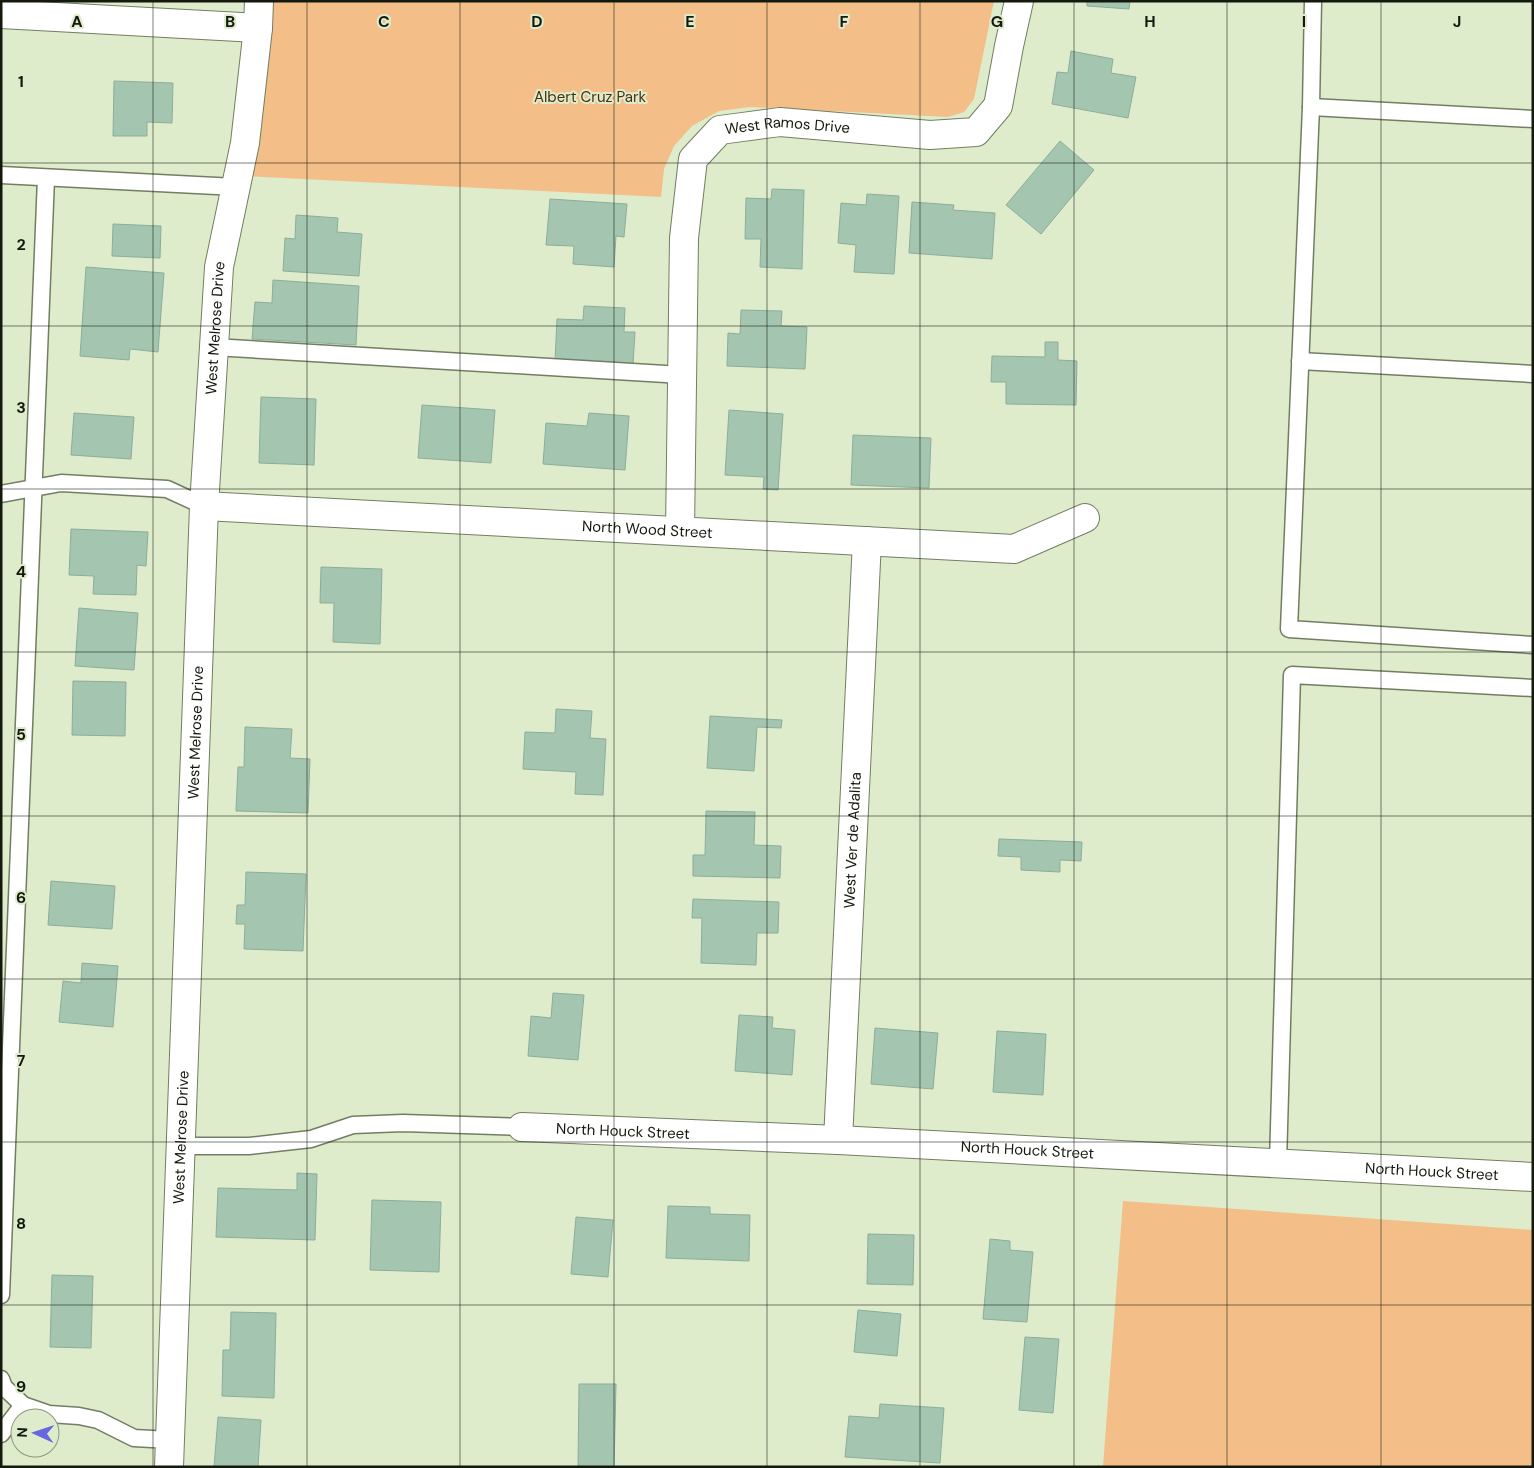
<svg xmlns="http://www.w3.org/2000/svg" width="1534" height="1468" font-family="'DM Sans',sans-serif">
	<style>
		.green { fill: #f3be88 }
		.building { fill: #a4c5b0; stroke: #8dad99 }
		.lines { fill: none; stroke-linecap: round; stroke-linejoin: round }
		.lane-casing { stroke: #727e62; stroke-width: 19 }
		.street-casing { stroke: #727e62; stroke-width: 30 }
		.lane { stroke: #fff; stroke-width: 16 }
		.street { stroke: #fff; stroke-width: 28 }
		.grid { fill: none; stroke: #14190e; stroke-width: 1; stroke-opacity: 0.55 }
		.labels { text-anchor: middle; stroke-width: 4; stroke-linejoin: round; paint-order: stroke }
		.park-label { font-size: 15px; fill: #4a2f0f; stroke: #deeccc }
		.street-label { font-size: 15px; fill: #14190e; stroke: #deeccc }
		.grid-label { font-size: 16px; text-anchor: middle; font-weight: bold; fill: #14190e; stroke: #deeccc; stroke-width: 4; stroke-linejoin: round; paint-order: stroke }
	</style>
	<rect width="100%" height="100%" fill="#deeccc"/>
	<g class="green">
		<polygon points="272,1 994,1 974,99 964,112 948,117 750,107 719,111 692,126 674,146 664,169 661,197 243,176 269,52"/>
		<polygon points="1123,1201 1533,1230 1533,1467 1103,1467"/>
	</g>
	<g class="building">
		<polygon points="1087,1 1130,1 1129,9 1087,6"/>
		<polygon points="1071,51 1113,59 1111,73 1136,77 1128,118 1052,104 1057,72 1068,73"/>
		<polygon points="114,81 173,83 172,123 147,122 147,136 113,136"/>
		<polygon points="1060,141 1094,170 1041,234 1006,205"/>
		<polygon points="772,189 804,190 802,269 760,267 761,239 745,239 746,198 771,199"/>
		<polygon points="867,194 899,196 894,274 854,272 856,245 838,243 841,203 866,205"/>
		<polygon points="550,199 627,204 624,237 616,236 614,267 573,264 574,246 546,245"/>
		<polygon points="912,202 954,205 953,210 995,213 992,259 909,253"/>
		<polygon points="296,215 338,218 337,232 362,234 359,276 283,271 285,238 295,239"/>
		<polygon points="113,224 161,226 160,258 112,256"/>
		<polygon points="86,267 164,273 158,352 130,349 129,360 80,356"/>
		<polygon points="273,280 359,286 356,345 252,339 255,302 272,303"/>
		<polygon points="584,306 625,308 624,332 635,332 633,365 555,361 557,319 583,320"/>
		<polygon points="741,310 782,311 781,326 807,327 805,369 727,366 728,333 740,334"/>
		<polygon points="1045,342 1058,342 1058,360 1077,361 1076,405 1006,404 1006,382 991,382 992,356 1045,357"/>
		<polygon points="261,397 316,399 314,465 259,463"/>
		<polygon points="422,405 495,410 491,463 418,458"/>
		<polygon points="729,410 783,414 778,490 763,489 764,477 725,475"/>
		<polygon points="74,413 134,417 131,459 71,455"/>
		<polygon points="589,413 629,416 625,470 543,464 546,423 587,426"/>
		<polygon points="853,435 931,438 929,488 851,485"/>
		<polygon points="71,529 148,532 146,566 137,565 136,595 93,594 94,576 69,575"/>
		<polygon points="321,567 382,569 380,644 333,642 334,603 320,603"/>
		<polygon points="79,608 138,613 134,670 75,666"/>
		<polygon points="73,681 126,682 125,736 72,735"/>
		<polygon points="556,709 592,711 590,738 606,739 603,795 575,794 576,772 523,769 525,732 555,733"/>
		<polygon points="710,716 782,720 781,728 757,727 754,771 707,768"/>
		<polygon points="245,727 292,729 290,758 310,759 308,813 236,811 238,767 244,767"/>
		<polygon points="706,811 755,812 754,845 781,846 780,878 693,876 693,855 705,855"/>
		<polygon points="999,839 1082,842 1081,861 1060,860 1060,872 1021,870 1021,857 998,856"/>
		<polygon points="246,872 306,874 303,951 244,949 245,924 236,924 237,905 245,905"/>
		<polygon points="51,881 115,886 112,929 48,925"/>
		<polygon points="693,899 779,902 778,933 757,933 756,965 701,963 702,918 692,918"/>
		<polygon points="82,963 118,966 113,1027 59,1022 63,981 81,983"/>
		<polygon points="553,993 584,995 578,1060 528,1056 531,1016 551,1018"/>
		<polygon points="739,1015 773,1017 772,1028 795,1030 792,1075 735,1071"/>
		<polygon points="875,1028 938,1033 933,1089 871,1084"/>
		<polygon points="997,1031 1046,1034 1043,1095 993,1092"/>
		<polygon points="297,1173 317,1174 315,1240 216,1237 218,1188 297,1190"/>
		<polygon points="372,1200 441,1202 439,1272 370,1270"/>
		<polygon points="668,1206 710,1207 710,1214 750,1215 749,1261 666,1258"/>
		<polygon points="576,1217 613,1220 608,1277 571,1274"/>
		<polygon points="868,1234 914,1235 913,1285 867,1284"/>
		<polygon points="990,1239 1010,1241 1010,1250 1033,1252 1027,1322 983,1319"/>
		<polygon points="52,1275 93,1276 91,1348 50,1347"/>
		<polygon points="858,1310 901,1314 897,1356 854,1352"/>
		<polygon points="231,1312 276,1313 274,1398 222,1396 223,1350 230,1350"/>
		<polygon points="1025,1337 1059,1339 1053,1413 1019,1410"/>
		<polygon points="579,1384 616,1384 614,1467 578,1467"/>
		<polygon points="880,1404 944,1408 940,1463 845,1457 849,1416 879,1418"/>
		<polygon points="218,1417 261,1420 258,1467 214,1467"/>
	</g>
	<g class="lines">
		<g class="lane-casing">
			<g id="lane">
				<polyline points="1313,1 1311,107 1289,629 1533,645"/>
				<polyline points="1311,107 1533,119"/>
				<polyline points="1,175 236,187"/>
				<polyline points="214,347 682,375"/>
				<polyline points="1300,361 1533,374"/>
				<polyline points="1,494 61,483 167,489 204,506"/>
				<polyline points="181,1146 249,1146 311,1139 353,1125 403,1123 522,1127"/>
				<polyline points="1278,1163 1292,675 1533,688"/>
				<polyline points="1,1295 46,178"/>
				<polyline points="1,1379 4,1387 23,1405 49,1414 79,1416 98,1420 134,1438 170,1440"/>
				<polyline points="1,1434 23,1405"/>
			</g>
		</g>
		<g class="street-casing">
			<g id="street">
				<polyline points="1,14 258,28"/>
				<path id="s1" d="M204,506L1014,549L1085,518"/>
				<path id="s2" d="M680,531L684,238L693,159L720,130L780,122L930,135L976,132L998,106L1009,46L1019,1"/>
				<path id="s3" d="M522,1127L838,1140L1533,1177"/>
				<path id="s4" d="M838,1140L867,541"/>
				<path id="s5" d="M169,1467L204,506L219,267L245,143L258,28L259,1"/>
			</g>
		</g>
		<use href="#lane" class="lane"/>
		<use href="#street" class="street"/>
	</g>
	<path class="grid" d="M153,1V1467M307,1V1467M460,1V1467M614,1V1467M767,1V1467M920,1V1467M1074,1V1467M1227,1V1467M1381,1V1467M1,163H1533M1,326H1533M1,489H1533M1,652H1533M1,816H1533M1,979H1533M1,1142H1533M1,1305H1533"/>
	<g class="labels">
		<g class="park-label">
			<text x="590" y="102">Albert Cruz Park</text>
		</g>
		<g class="street-label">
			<text dy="5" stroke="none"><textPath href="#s2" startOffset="480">West Ramos Drive</textPath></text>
			<text dy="5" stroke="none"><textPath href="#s5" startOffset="1140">West Melrose Drive</textPath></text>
			<text dy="5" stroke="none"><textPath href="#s1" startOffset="444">North Wood Street</textPath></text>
			<text dy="5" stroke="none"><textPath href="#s5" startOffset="735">West Melrose Drive</textPath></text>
			<text dy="5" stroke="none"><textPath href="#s4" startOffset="300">West Ver de Adalita</textPath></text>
			<text dy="5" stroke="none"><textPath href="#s3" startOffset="101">North Houck Street</textPath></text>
			<text dy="5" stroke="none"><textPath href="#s5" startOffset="330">West Melrose Drive</textPath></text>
			<text dy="5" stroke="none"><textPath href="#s3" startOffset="506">North Houck Street</textPath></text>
			<text dy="5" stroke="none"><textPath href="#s3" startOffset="911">North Houck Street</textPath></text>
		</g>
	</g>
	<g class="grid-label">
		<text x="77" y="27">A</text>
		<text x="230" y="27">B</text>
		<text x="384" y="27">C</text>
		<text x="537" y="27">D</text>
		<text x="690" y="27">E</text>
		<text x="844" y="27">F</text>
		<text x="997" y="27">G</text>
		<text x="1150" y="27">H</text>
		<text x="1304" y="27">I</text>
		<text x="1457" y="27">J</text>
		<text x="21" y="87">1</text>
		<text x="21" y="250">2</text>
		<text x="21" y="413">3</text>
		<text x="21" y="577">4</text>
		<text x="21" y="740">5</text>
		<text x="21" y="903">6</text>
		<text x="21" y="1066">7</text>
		<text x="21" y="1229">8</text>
		<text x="21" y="1392">9</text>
	</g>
	<rect width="1534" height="1468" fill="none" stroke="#14190e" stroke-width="5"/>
	<g transform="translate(35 1433) rotate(273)"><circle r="24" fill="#deeccc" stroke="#8d9880"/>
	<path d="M0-4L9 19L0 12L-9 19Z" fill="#6765df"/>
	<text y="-8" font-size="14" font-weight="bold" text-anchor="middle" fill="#14190e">N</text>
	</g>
</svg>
